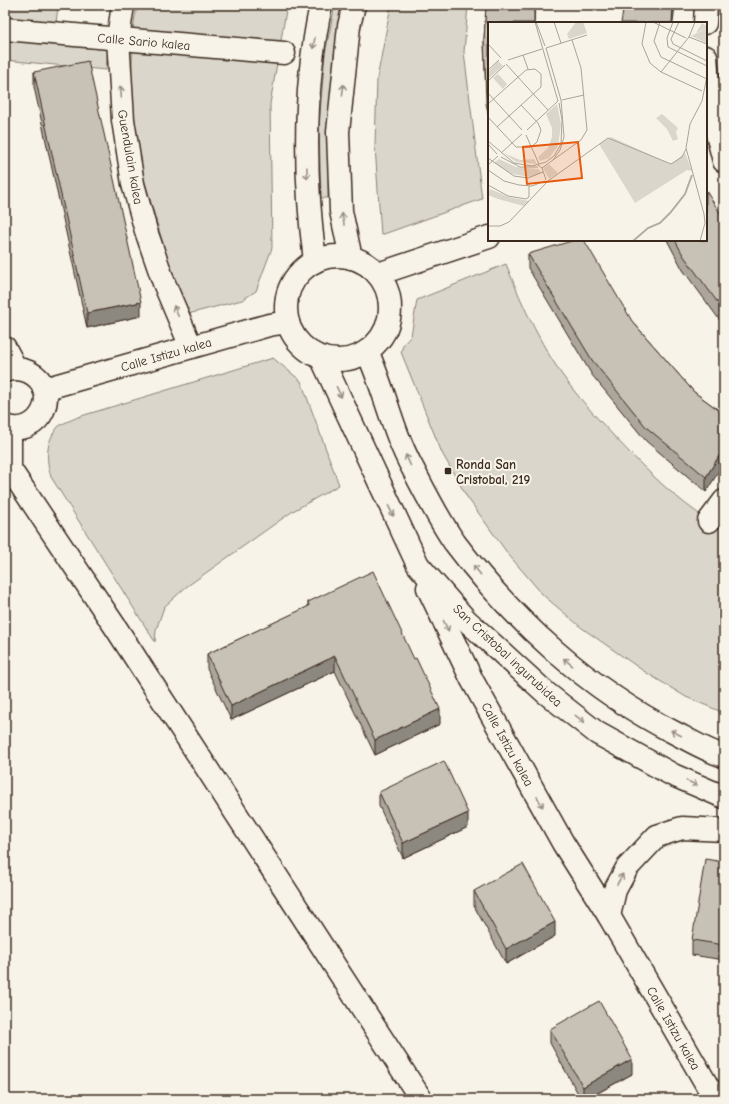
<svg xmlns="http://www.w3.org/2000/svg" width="729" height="1104" font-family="'Comic Neue',sans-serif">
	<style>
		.green { fill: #dbd6cb; stroke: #8b8074 }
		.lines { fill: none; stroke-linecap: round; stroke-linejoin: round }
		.minor-casing { stroke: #3b2a1e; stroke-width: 25 }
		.minor { stroke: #f7f3e8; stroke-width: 22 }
		.wall { fill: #aca69d; stroke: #3b2a1e }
		.shaded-wall { fill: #8c877f; stroke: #3b2a1e }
		.building { fill: #c8c1b6; stroke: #3b2a1e }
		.oneway { stroke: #998e83 }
		.poi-dot { fill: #3b2a1e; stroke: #f7f3e8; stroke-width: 1.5 }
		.labels { text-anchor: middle; stroke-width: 4; stroke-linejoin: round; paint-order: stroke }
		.street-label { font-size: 13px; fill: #3b2a1e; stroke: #f7f3e8 }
		.poi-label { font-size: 13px; font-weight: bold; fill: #3b2a1e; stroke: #f7f3e8; text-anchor: start }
		.inset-river { fill: none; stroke: #b4aca0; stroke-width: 2 }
		.inset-road { fill: none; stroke: #aca397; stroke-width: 1 }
		.view { fill: #e8590c; fill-opacity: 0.15; stroke: #e8590c; stroke-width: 2 }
		.inset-edge { fill: none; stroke: #3b2a1e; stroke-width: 2 }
	</style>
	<rect width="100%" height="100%" fill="#f7f3e8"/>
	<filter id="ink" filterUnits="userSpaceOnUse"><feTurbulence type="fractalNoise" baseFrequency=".025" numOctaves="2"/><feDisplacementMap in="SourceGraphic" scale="8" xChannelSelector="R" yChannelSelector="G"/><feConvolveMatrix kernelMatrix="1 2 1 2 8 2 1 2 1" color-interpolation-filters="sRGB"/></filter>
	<g filter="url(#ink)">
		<g class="green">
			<polygon points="5,5 58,5 55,34 5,29"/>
			<polygon points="137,5 287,5 270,104 272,248 256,291 242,300 188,314 168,261 143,175 131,94 133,29"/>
			<polygon points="335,5 343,5 334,55 329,126 328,198 321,198 319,126 325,54"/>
			<polygon points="391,5 468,5 464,52 482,199 381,235 375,146 377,79"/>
			<polygon points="5,38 108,48 106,70 5,60"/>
			<path d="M506,264C523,307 543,351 571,387C590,411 610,432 630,453C659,483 688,509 724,530V713L686,697L642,670L582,628L543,595L508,554L467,497L442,453L401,352L403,345L411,336L417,300Z"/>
			<path d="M273,358L301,381L339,485L293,511L186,587L164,607L156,630L155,642L51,477C46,460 45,442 58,427C62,423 72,420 78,417Z"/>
		</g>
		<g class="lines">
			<g class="minor-casing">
				<g id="minor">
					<polyline points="123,5 118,38 123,120 133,184 146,231 164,283 191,347"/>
					<polyline points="705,23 706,5"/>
					<polyline points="5,29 284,53"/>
					<polyline points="706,57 711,111 724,161"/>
					<circle cx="338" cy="308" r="52"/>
					<polyline points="351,258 341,211 338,132 349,26 354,5"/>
					<path d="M315,261C304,176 303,89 321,5"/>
					<polyline points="378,274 489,237"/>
					<polyline points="5,348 16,369"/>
					<path d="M367,351C385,390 392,431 413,469C425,492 440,522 455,543C513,620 588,689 675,733C691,741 707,751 724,756"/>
					<polyline points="321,357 418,565 466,620 546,693 597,733 673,775 724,797"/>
					<path d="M5,371C13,368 22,369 29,372C63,389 41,439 5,426"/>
					<polyline points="44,389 269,325 288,322"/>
					<polyline points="10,428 10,469 116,628 421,1099"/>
					<polyline points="709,521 724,501"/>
					<polyline points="428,588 472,680 563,843 609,916 715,1099"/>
					<polyline points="609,916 615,890 627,868 657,836 682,828 724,830"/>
				</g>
			</g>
			<use href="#minor" class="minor"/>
		</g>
		<g class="wall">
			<polygon points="486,5 535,5 534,23 489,23 489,118 486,103 484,40"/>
			<polygon points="34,72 141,316 87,328 34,87"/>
			<polygon points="724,219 724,326 683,270 667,240 706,240"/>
			<polygon points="528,254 632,321 694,392 724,414 706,492 646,441 592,375 528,268"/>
			<polygon points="308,602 440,724 375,755 335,671 231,720 207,669 207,654 308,607"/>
			<polygon points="379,792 468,827 403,858 379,806"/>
			<polygon points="724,862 724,960 692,955 692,940"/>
			<polygon points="474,891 555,936 506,964 474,906"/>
			<polygon points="550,1029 632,1074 587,1099 581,1099 550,1043"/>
		</g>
		<g class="shaded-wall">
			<polygon points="534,5 535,5 534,23"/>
			<polygon points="673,5 675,5 673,23 672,23"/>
			<polygon points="141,302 141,316 87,328 87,313"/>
			<polygon points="724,448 724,463 706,492 706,477"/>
			<polygon points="335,656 335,671 231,720 231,706"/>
			<polygon points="440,709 440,724 375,755 375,740"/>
			<polygon points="468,813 468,827 403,858 403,843"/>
			<polygon points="555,922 555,936 506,964 506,949"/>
			<polygon points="632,1059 632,1074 587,1099 583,1099 583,1087"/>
		</g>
		<g class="building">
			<polygon points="486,5 534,5 534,23 489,23 489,104 486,88 484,40"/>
			<polygon points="624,5 673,5 672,23 621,23"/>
			<polygon points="88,61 141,302 87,313 34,72"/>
			<polygon points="706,191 724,219 724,311 683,255 675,240 706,240"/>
			<polygon points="575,240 584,240 632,321 694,392 724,414 724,448 706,477 646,427 592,360 528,254"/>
			<polygon points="373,571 414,659 416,658 440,709 375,740 335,656 231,706 207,654 309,606 308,602"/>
			<polygon points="444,761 468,813 403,843 379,792"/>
			<polygon points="705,859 724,862 724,945 692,940"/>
			<polygon points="523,864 555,922 506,949 474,891"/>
			<polygon points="599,1001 632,1059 583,1087 550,1029"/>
		</g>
		<defs><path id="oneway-shaft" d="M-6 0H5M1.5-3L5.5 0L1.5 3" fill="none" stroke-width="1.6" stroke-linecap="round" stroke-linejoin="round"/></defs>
		<g class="oneway">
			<use href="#oneway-shaft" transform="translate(314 43) rotate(100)"/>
			<use href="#oneway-shaft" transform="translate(343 90) rotate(-84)"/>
			<use href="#oneway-shaft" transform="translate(121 92) rotate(-93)"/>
			<use href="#oneway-shaft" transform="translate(307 173) rotate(89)"/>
			<use href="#oneway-shaft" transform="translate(343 219) rotate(-101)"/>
			<use href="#oneway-shaft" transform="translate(176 311) rotate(-113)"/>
			<use href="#oneway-shaft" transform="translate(339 392) rotate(64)"/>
			<use href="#oneway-shaft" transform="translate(408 460) rotate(-114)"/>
			<use href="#oneway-shaft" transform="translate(391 511) rotate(64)"/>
			<use href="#oneway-shaft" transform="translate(477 570) rotate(-128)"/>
			<use href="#oneway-shaft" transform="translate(446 626) rotate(65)"/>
			<use href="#oneway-shaft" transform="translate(568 662) rotate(-140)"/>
			<use href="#oneway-shaft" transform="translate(580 719) rotate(38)"/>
			<use href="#oneway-shaft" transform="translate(676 733) rotate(-153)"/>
			<use href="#oneway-shaft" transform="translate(692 783) rotate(23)"/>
			<use href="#oneway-shaft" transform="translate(540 802) rotate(61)"/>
			<use href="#oneway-shaft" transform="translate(620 879) rotate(-61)"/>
		</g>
	</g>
	<rect class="poi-dot" x="444" y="467" width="8" height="8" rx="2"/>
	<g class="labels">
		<g class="street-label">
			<text transform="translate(144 41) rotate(5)" y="5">Calle Sario kalea</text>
			<text transform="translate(131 157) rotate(80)" y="5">Guendulain kalea</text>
			<text transform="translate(166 354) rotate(-16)" y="5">Calle Istizu kalea</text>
			<text transform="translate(508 655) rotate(43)" y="5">San Cristobal ingurubidea</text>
			<text transform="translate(508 744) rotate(61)" y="5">Calle Istizu kalea</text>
			<text transform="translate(674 1028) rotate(60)" y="5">Calle Istizu kalea</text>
		</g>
		<g class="poi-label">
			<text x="456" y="469">Ronda San<tspan x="456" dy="15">Cristobal, 219</tspan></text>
		</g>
	</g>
	<g transform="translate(488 22)">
		<rect width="219" height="219" fill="#f7f3e8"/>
		<path d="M88,0H95L99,11L81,17L79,12ZM214,1L219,4V21L203,14L218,7L208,11ZM10,39L15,44L0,57V50ZM10,52L19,62L15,67L5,56ZM69,82L73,102L70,124L61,136L52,139L50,135L60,126L64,115V106L58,92ZM174,92L190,106L188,110L190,117L185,119L179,107L168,96ZM123,115L183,142L197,131L204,149L199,148L147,181L111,122ZM16,131L32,138L46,137L49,142L28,140ZM11,137L28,145L50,147L54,151L43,155L24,152L6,141ZM61,142L70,151L61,157L55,146ZM2,167L21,175L41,179L36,184L10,177L0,173Z" fill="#dbd6cb"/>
		<path class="inset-river" d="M145,219L160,206L172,201L182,191L197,172L204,153"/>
		<path class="inset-road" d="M47,0L70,79M48,0L57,24M66,0L73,21M158,0L154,22L162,41L173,50L214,69M165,0L198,16M172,0L166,19L173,35L219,57M185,0L179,16L180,25L219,44M191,0L183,17L185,22L219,39M201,15L219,22M0,22L13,36M58,26L99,13M35,33L40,47M20,38L54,27M18,42L60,88M0,48L11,38M173,50L201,15L207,0M0,59L17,43M0,71L34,108M74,78L96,73M0,82L38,48L47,47L53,52V65L9,105M0,95L28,125H43L49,120L53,108L50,101L33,83M39,108L70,79M38,113L51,142M0,119L26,141L44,144L58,140L66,134L73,122L74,98L71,81M0,122L9,132M13,131L34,112M13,135L32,145H50M0,136L26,154L40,156L55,150M65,138L93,118L99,108L93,46L84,18M0,143L10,134M50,143L54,146L65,138L72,128L76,115L73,78L58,26M54,146L58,158M0,148L16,159L31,163L44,164L57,159M60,159L120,116L183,142L194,135L198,127M0,163L20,174L38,177L41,175V164M0,204H12L21,200L59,160M212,219L217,201L216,192L198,126L202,102L214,79L219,54"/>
		<path class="view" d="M90,120L94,156L39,162L35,125Z"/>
		<rect width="219" height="219" class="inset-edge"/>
	</g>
	<rect width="729" height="1104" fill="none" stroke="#f7f3e8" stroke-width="20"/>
	<rect x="10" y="10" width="709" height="1084" fill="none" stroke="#3b2a1e" stroke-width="1.5" filter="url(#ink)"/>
</svg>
